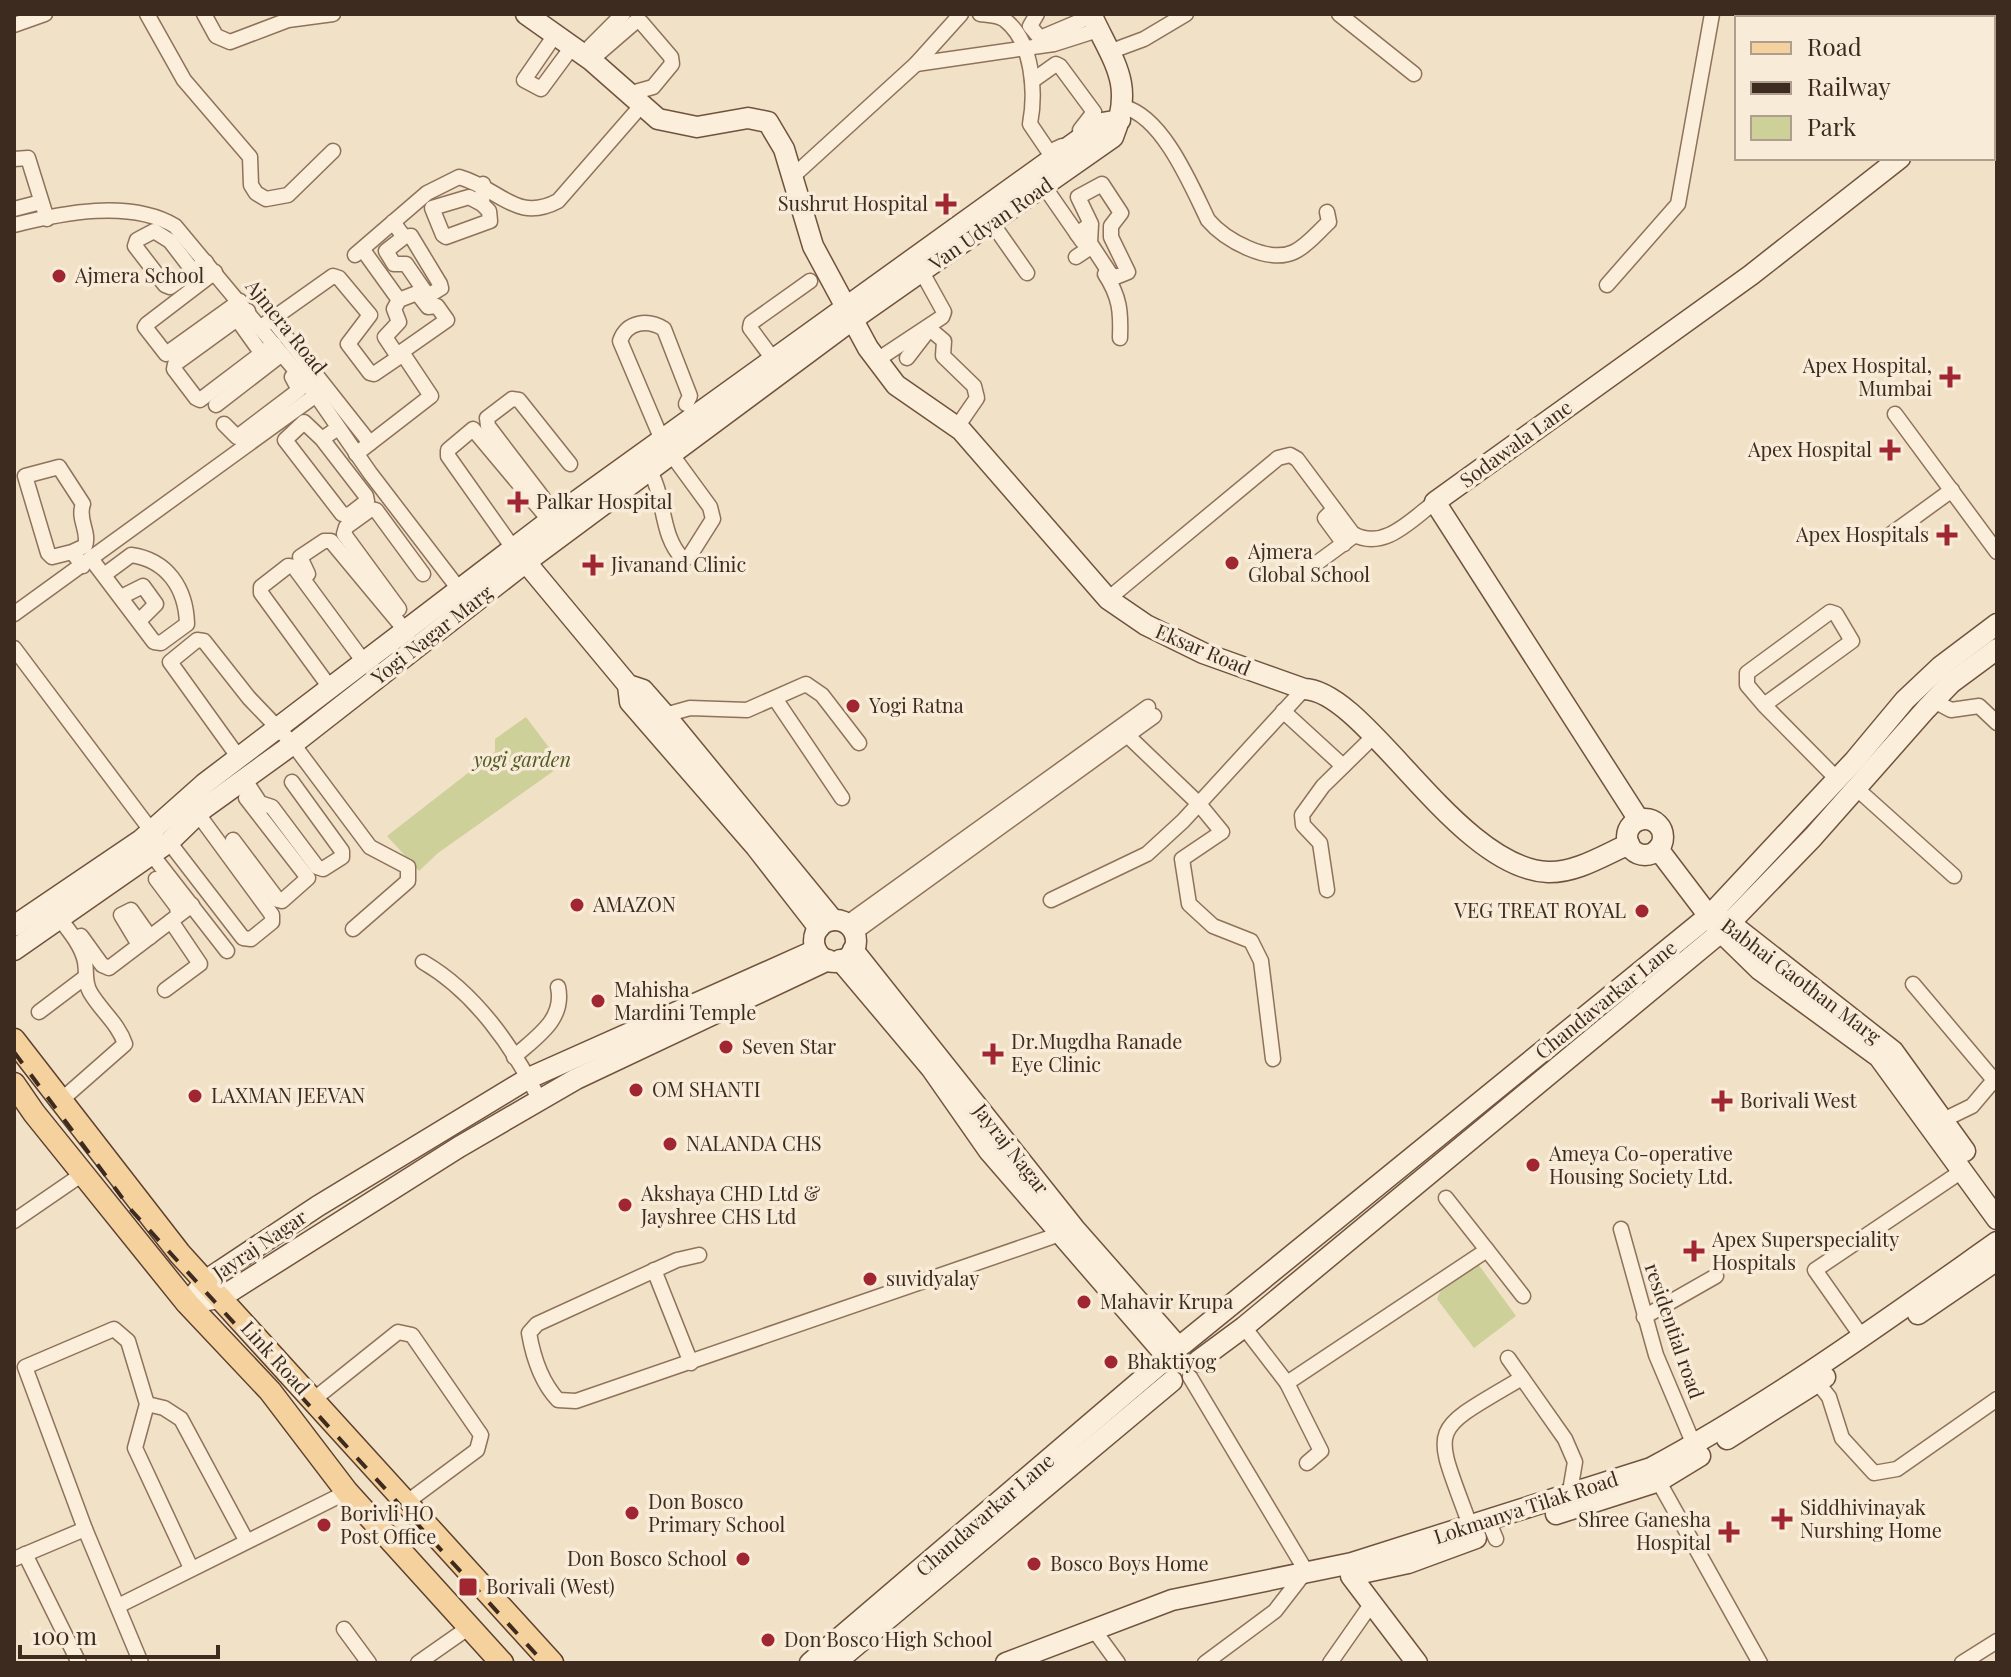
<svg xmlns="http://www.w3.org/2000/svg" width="2011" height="1677" font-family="'Playfair Display',serif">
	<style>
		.green { fill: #ced099 }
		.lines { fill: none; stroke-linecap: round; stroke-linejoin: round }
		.street-casing { stroke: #8e725b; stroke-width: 17 }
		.secondary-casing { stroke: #70533e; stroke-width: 23 }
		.primary-casing { stroke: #5c402f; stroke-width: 25 }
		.street { stroke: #fbeedb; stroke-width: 14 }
		.secondary { stroke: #fbeedb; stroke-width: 20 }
		.primary { stroke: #f5d29d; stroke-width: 22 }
		.rail { stroke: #3d2b1f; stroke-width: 4; stroke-dasharray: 14 14; stroke-linecap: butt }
		.poi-dot { fill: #a02732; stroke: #f8ebd7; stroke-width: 3 }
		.labels { text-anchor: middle; stroke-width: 7; stroke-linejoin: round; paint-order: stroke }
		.poi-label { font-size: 20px; fill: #3d2b1f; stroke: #f8ebd7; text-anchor: start }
		.street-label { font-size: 20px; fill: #3d2b1f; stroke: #f8ebd7 }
		.park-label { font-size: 20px; font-style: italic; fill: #525b25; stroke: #f8ebd7 }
	</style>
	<rect width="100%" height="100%" fill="#f1e1c6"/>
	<g class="green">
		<polygon points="526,717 562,765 438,853 419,871 387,836 495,752 495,739"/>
		<polygon points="1478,1264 1516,1316 1474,1348 1437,1299 1440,1292"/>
	</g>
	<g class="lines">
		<g class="street-casing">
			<g id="street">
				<polyline points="147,14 184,80 250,157 251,185 256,193 266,199 288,195 333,151"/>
				<polyline points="204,14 216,36 230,42 288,20 333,14"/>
				<path d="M980,14C988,15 999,15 1005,20C1033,42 1036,92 1030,124L1049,152L1062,146"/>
				<polyline points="1037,14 1030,26 1040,38 1085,19"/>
				<polyline points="1339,14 1414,74"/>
				<polyline points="14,25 45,14"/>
				<polyline points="555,35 524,80 541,89 572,47"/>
				<polyline points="590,47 623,14"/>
				<polyline points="1109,52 1144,39 1186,14"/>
				<polyline points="591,60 635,22 641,22 671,57 672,64 653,87 628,94"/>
				<polyline points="916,64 1054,44 1098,30"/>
				<polyline points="1032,81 1056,64 1060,66 1094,112 1080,130"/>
				<path d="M1124,107C1163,117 1191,185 1208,220C1225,240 1268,264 1294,252C1307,246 1318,232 1329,222L1327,212"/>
				<polyline points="14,159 28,158 47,219"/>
				<polyline points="791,178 916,64 961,14"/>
				<polyline points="1039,179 1082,241"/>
				<polyline points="482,204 469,197 432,208 443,235 446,237 490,221 489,211 482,204 483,184"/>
				<polyline points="14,209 41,202"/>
				<polyline points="393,222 404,237 411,236 440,284 441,288 428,296 406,264 394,264 386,251 404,237"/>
				<polyline points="992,223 1027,273"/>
				<path d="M14,225C62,213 130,199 175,226L316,395L370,473L465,597"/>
				<polyline points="1077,234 1091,224 1078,197 1102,184 1121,213 1111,226 1111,237 1128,272 1113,278 1090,243 1091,224"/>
				<polyline points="363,250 399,300 394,309 399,322 385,337 397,355 447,320 437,306 428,307 417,293 399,300"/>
				<path d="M355,255L427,193L459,177C501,189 516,223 558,201L640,107"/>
				<polyline points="1076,257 1088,249"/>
				<polyline points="193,271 170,241 154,231 137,240 135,246 165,285 170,287 206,262"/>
				<polyline points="215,272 147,324 145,327 166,354 240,301"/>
				<path d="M1105,274C1120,297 1121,312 1120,338"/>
				<polyline points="1607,285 1678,204 1712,14"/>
				<polyline points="248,311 175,364 174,369 196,398 200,400 274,344"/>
				<polyline points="237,319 257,347"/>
				<polyline points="272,319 370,443"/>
				<polyline points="261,327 333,276 339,278 370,315 348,344 370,373 374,374 399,357 405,357 431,396 356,454"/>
				<polyline points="907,358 927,332 931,330 944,341 943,356 974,386 977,398 957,427"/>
				<polyline points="773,359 750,328 751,323 810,281"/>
				<polyline points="877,360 942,317 944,312 918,265"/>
				<polyline points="216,405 282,354"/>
				<polyline points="1895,414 1997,552"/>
				<polyline points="224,424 237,437 299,390 292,377"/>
				<polyline points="322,439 366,496 367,501 349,515 342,514 285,440 304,422 322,439 338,428"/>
				<path d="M662,440L620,341C627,321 648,319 664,329L690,396L686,404"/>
				<path d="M646,465C667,494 658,533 683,559L689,557L713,519L710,507L672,455"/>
				<polyline points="543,498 488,426 487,418 512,399 519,400 570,464"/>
				<polyline points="1334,509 1325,518 1344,544"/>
				<polyline points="1890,535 1952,490"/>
				<polyline points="513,548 448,456 448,450 473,429 550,521"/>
				<path d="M72,552L85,546C90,532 77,519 83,504L59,467L25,476L48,553L52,557L72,552L83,566"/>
				<path d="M92,560L154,642L161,643L187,624C186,588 167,560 131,555L104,575"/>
				<polyline points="308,574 300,557 324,541 331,541 405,630"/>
				<polyline points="1302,574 1355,535"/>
				<polyline points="121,597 143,586 156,604 139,621"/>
				<path d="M1108,599L1278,458L1290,455L1297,459L1353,534C1384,551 1411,520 1435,502"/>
				<polyline points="399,609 344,534 346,527 371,509 376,510 423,574"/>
				<polyline points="14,614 316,395"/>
				<polyline points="14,648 156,837"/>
				<polyline points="331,689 261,593 261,587 288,566 294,567 364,662"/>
				<polyline points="776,700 842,798"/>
				<polyline points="1934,701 1951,710 1979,706 1997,723"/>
				<polyline points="1764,705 1747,685 1747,673 1830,612 1836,614 1852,641 1764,705 1837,779"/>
				<polyline points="1283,711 1343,766"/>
				<polyline points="665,715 690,708 747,710 806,684 822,695 859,743"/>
				<polyline points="1127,735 1199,804 1222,832 1182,859 1189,904 1213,926 1251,941 1261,961 1273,1059"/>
				<polyline points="239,758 170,662 197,640 204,641 249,698 293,744 370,847 408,867 408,881 353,929"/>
				<polyline points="245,780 260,803 272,807 317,867 323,869 342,857 342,851 292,782"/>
				<polyline points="1856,788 1954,876"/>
				<polyline points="233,840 278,900 282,901 308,878 246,798"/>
				<polyline points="169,842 243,938 251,939 272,922 272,915 198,814"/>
				<polyline points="146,847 227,951"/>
				<polyline points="156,879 177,907 178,915"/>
				<polyline points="1327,890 1320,843 1303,825 1302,815 1323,786 1373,737"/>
				<polyline points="1051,900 1147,854 1183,821 1304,689"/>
				<path d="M56,914C66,927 82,945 85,962C87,973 84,981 90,992C101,1011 118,1023 125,1044L59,1102"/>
				<polyline points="846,924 1148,707"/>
				<polyline points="854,933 1154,716"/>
				<polyline points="81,936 102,965 109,968 192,905"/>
				<polyline points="139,945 121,915 131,910 150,937"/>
				<path d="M423,962C475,992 514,1048 540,1101"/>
				<polyline points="1913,984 1994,1080 1972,1106 1937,1123"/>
				<polyline points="165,990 200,964 171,921"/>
				<polyline points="39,1012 84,978"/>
				<path d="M514,1057C536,1037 565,1020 558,987"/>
				<polyline points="1446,1198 1487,1250"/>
				<polyline points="14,1221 84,1173"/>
				<polyline points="1621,1229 1656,1355 1694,1445"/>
				<path d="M699,1255L677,1260L537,1324L529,1333C533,1356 542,1383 558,1400L576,1401L1066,1232"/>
				<polyline points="654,1270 691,1363"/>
				<polyline points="1644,1317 1716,1276"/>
				<polyline points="1244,1327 1287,1383 1321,1451 1307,1463"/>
				<polyline points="1862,1337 1815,1270 1962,1171"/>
				<polyline points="1508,1358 1565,1439 1575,1462 1569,1497"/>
				<polyline points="1190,1377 1306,1571 1275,1611 1205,1663"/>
				<polyline points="1817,1382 1829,1397 1842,1438 1874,1473 1897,1469 1997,1399"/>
				<polyline points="1287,1383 1487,1250 1523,1296"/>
				<polyline points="313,1400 398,1332 412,1335 481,1435 477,1450 407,1502"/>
				<polyline points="147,1404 164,1408 181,1419 246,1540"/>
				<polyline points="1655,1475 1760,1663"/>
				<polyline points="1488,1520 1496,1539"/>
				<path d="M1471,1528C1433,1423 1425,1435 1522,1378"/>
				<polyline points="85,1529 25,1367 114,1329 128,1341 147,1404 135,1448 191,1568"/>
				<polyline points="25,1554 79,1663"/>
				<polyline points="14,1559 85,1529 141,1663"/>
				<polyline points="118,1606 347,1492"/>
				<polyline points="344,1629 369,1663"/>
				<polyline points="1094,1630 1118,1663"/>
				<polyline points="418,1663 468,1628"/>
				<polyline points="1330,1663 1372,1603"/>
				<polyline points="1962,1663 1997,1641"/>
			</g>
		</g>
		<g class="secondary-casing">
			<g id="secondary">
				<path d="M526,14L591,60L658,119L697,127L748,118L768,122L784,149L813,246L868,348L896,385L961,430L1108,599L1146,625L1203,653L1304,689C1366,690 1456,868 1548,872C1576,873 1604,855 1629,844"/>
				<polyline points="1993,86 1997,82"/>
				<polyline points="519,554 628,685 643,690 665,715 833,920"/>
				<polyline points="628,685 630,702 756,847 819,928"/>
				<circle cx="1645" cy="837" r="18"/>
				<polyline points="1639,820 1435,502 1751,275 1900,158"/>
				<polyline points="1658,849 1721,932 1760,970 1879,1057 1997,1219"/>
				<polyline points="1718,918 1730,923 1893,1051 1965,1151"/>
				<circle cx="835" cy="941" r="21"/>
				<polyline points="14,926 141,840 204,784 557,515 1102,123 1120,120"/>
				<path d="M14,950L169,842L203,809L293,744L526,562L852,320L1113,137C1135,83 1113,62 1091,14"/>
				<polyline points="853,950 1074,1228 1175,1343"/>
				<polyline points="840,960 931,1068 989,1151 1162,1351"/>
				<polyline points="195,1294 205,1281 318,1206 529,1078 816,950"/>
				<polyline points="187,1303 220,1298 459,1147 576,1079 828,960"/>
				<polyline points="1918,1314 1997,1260"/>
				<polyline points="1183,1344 1710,915 1855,760 1905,700 1940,667 1997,624"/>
				<polyline points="1198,1361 1244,1327 1721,932 1813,837 1926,709 1951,683 1997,649"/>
				<polyline points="1727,1439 1825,1377"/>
				<polyline points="1556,1514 1659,1481 1700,1456"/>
				<polyline points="1352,1565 1351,1576 1417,1663"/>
				<polyline points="1357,1574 1408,1563 1476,1538"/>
				<polyline points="810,1663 1159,1365"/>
				<polyline points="835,1663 1172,1381"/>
				<path d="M1006,1663L1172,1600L1352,1563L1651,1468C1772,1403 1885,1321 1997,1242"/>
			</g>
		</g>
		<g class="primary-casing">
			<g id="primary">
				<polyline points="14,1040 180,1254 552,1663"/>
				<polyline points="14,1084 34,1113 187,1303 270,1391 347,1492 502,1663"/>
			</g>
		</g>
		<use href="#street" class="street"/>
		<use href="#secondary" class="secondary"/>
		<use href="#primary" class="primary"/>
		<polyline class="rail" points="14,1052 132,1211 544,1663"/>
	</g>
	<g class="poi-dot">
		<path d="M942 192h8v8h8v8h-8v8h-8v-8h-8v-8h8z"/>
		<circle cx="59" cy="276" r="8"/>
		<path d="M1946 365h8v8h8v8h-8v8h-8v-8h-8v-8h8z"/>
		<path d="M1886 438h8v8h8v8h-8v8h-8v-8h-8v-8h8z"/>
		<path d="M514 490h8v8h8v8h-8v8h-8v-8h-8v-8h8z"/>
		<path d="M1943 523h8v8h8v8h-8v8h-8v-8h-8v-8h8z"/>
		<circle cx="1232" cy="563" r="8"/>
		<path d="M589 553h8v8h8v8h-8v8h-8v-8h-8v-8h8z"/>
		<circle cx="853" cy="706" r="8"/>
		<circle cx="577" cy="905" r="8"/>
		<circle cx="1642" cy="911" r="8"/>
		<circle cx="598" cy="1001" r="8"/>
		<circle cx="726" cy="1047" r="8"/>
		<path d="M989 1042h8v8h8v8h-8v8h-8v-8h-8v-8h8z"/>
		<circle cx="636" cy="1090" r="8"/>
		<circle cx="195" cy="1096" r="8"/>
		<path d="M1718 1089h8v8h8v8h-8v8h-8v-8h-8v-8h8z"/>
		<circle cx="670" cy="1144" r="8"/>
		<circle cx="1533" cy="1165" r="8"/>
		<circle cx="625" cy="1205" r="8"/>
		<path d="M1690 1239h8v8h8v8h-8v8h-8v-8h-8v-8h8z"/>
		<circle cx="870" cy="1279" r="8"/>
		<circle cx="1084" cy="1302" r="8"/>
		<circle cx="1111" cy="1362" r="8"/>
		<circle cx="632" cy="1513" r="8"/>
		<path d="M1778 1507h8v8h8v8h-8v8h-8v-8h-8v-8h8z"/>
		<circle cx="324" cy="1525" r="8"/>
		<path d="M1725 1520h8v8h8v8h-8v8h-8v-8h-8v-8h8z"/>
		<circle cx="743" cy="1559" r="8"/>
		<circle cx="1034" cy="1564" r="8"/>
		<rect x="458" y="1577" width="20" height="20" rx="4"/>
		<circle cx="768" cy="1640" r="8"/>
	</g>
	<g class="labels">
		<g class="poi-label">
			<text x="928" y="211" text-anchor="end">Sushrut Hospital</text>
			<text x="75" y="283">Ajmera School</text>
			<text x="1932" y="373" text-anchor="end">Apex Hospital,<tspan x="1932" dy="23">Mumbai</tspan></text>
			<text x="1872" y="457" text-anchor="end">Apex Hospital</text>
			<text x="536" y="509">Palkar Hospital</text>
			<text x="1929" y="542" text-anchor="end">Apex Hospitals</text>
			<text x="1248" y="559">Ajmera<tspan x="1248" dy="23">Global School</tspan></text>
			<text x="611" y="572">Jivanand Clinic</text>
			<text x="869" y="713">Yogi Ratna</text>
			<text x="593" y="912">AMAZON</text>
			<text x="1626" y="918" text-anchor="end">VEG TREAT ROYAL</text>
			<text x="614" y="997">Mahisha<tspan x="614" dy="23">Mardini Temple</tspan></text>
			<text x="1011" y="1049">Dr.Mugdha Ranade<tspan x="1011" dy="23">Eye Clinic</tspan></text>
			<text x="742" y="1054">Seven Star</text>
			<text x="652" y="1097">OM SHANTI</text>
			<text x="211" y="1103">LAXMAN JEEVAN</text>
			<text x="1740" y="1108">Borivali West</text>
			<text x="686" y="1151">NALANDA CHS</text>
			<text x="1549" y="1161">Ameya Co-operative<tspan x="1549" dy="23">Housing Society Ltd.</tspan></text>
			<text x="641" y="1201">Akshaya CHD Ltd &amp;<tspan x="641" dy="23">Jayshree CHS Ltd</tspan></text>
			<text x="1712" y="1247">Apex Superspeciality<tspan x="1712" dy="23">Hospitals</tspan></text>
			<text x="886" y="1286">suvidyalay</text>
			<text x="1100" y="1309">Mahavir Krupa</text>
			<text x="1127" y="1369">Bhaktiyog</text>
			<text x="648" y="1509">Don Bosco<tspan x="648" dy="23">Primary School</tspan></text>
			<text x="1800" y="1515">Siddhivinayak<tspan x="1800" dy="23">Nurshing Home</tspan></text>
			<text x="340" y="1521">Borivli HO<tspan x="340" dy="23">Post Office</tspan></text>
			<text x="1711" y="1527" text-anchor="end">Shree Ganesha<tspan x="1711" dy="23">Hospital</tspan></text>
			<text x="727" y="1566" text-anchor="end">Don Bosco School</text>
			<text x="1050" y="1571">Bosco Boys Home</text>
			<text x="486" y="1594">Borivali (West)</text>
			<text x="784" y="1647">Don Bosco High School</text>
		</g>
		<g class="street-label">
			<text transform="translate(991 224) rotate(-35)" y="7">Van Udyan Road</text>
			<text transform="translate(286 327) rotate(51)" y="7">Ajmera Road</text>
			<text transform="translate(1516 444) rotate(-36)" y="7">Sodawala Lane</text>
			<text transform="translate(432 635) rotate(-38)" y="7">Yogi Nagar Marg</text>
			<text transform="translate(1203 650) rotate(23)" y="7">Eksar Road</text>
			<text transform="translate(1801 981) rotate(37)" y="7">Babhai Gaothan Marg</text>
			<text transform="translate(1606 1000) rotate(-39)" y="7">Chandavarkar Lane</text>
			<text transform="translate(1011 1149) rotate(52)" y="7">Jayraj Nagar</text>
			<text transform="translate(260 1245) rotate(-34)" y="7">Jayraj Nagar</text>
			<text transform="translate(1674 1331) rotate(71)" y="7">residential road</text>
			<text transform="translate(275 1358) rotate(48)" y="7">Link Road</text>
			<text transform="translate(1526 1508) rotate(-18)" y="7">Lokmanya Tilak Road</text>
			<text transform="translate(985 1515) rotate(-41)" y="7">Chandavarkar Lane</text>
		</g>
		<g class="park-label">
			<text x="522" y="767">yogi garden</text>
		</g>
	</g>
	<rect width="2011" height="1677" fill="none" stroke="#3d2b1f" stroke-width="32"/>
	<rect x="1735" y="16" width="260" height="144" fill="#f8ebd7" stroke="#ad9e8d" stroke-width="2"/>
	<rect x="1751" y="42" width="40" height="12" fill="#f5d29d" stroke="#ad9e8d" stroke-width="2"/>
	<text x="1807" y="56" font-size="24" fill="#3d2b1f">Road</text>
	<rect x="1751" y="82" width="40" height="12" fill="#3d2b1f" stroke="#ad9e8d" stroke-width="2"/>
	<text x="1807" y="96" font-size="24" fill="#3d2b1f">Railway</text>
	<rect x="1751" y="116" width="40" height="24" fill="#ced099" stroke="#ad9e8d" stroke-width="2"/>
	<text x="1807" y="136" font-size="24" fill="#3d2b1f">Park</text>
	<path d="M20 1645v12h198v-12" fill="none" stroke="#3d2b1f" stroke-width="4"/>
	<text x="32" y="1645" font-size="24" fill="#3d2b1f" stroke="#f8ebd7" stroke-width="6" paint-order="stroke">100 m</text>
</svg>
